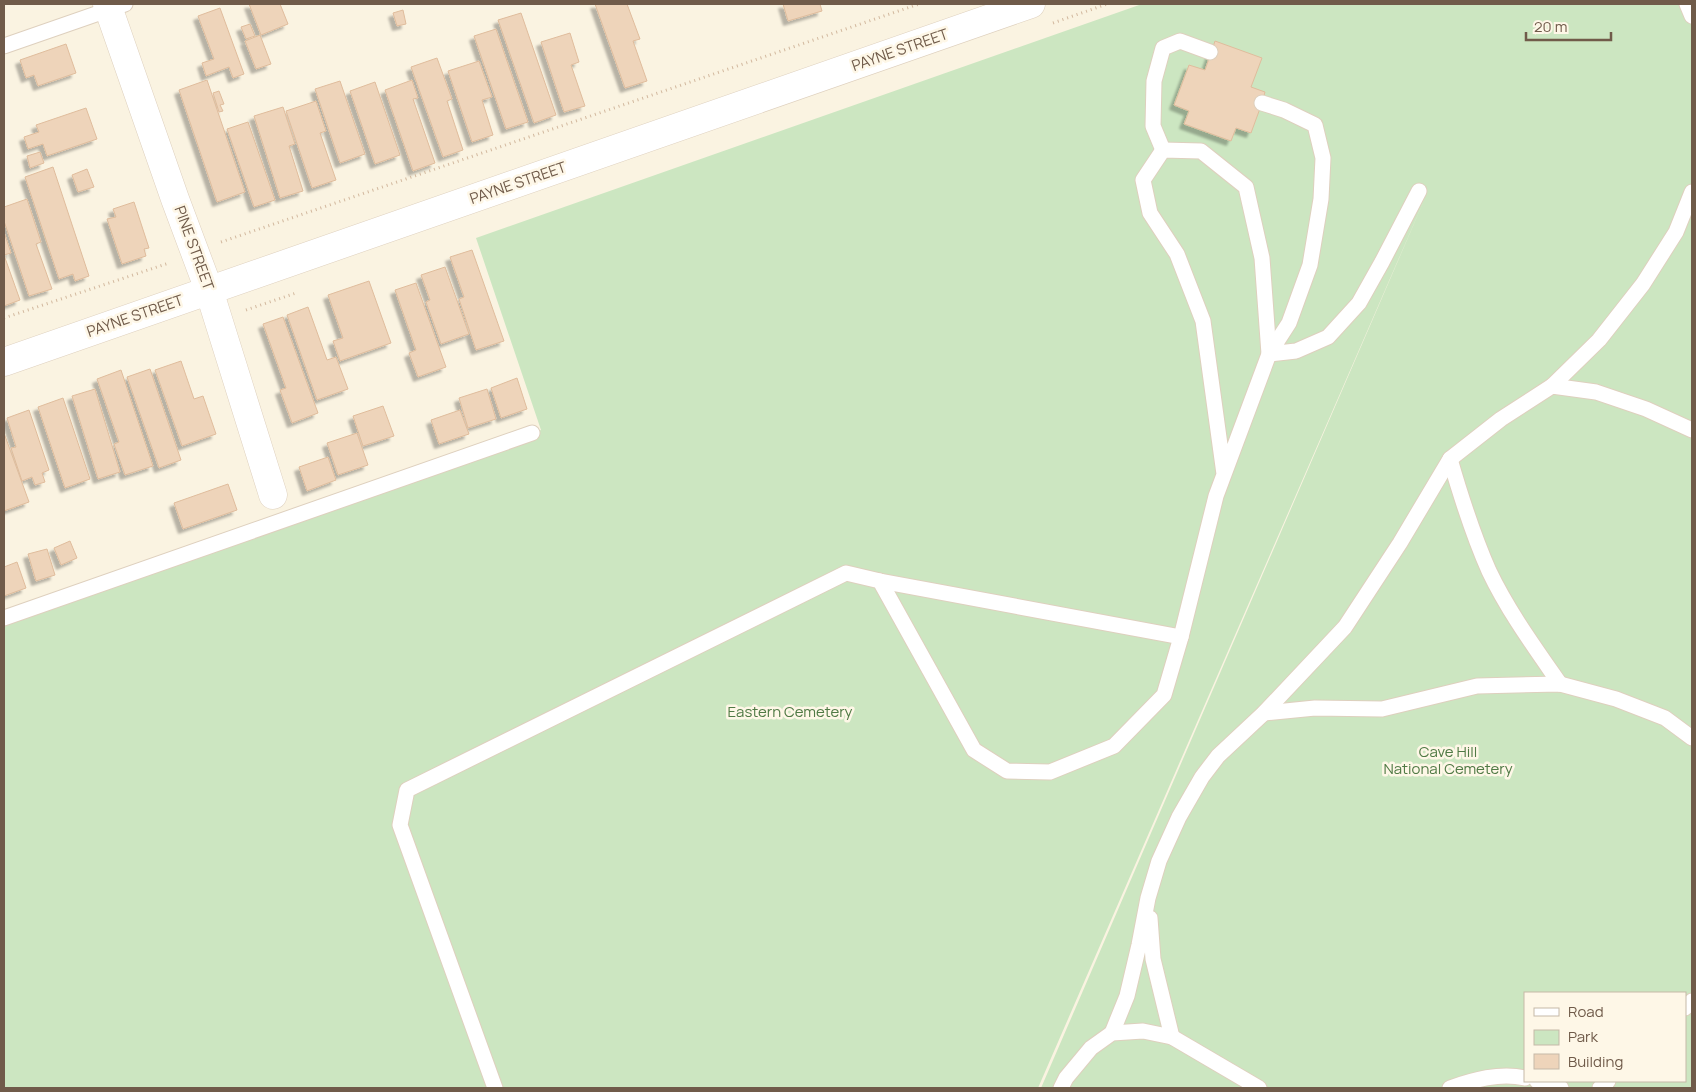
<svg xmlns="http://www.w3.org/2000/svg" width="1696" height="1092" font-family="Manrope,sans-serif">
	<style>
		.green { fill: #cce6c1; fill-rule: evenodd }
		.building { fill: #eed4ba; stroke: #dfbc9c; filter: url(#shadow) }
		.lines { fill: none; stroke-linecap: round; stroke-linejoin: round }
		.service-casing { stroke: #ded0be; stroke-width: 17 }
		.minor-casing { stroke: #ded0be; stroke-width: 29 }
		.path { stroke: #d2b89e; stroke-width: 3; stroke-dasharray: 1 4; stroke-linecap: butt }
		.service { stroke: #fff; stroke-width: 15 }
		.minor { stroke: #fff; stroke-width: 28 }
		.labels { text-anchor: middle; stroke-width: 5; stroke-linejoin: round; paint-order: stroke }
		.street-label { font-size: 15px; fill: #705b4a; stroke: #fef7e7 }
		.park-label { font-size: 15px; fill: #507a45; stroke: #fef7e7 }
	</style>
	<defs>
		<filter id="shadow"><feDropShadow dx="-4.5" dy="4.5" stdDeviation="1" flood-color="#0004"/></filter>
	</defs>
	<rect width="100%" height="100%" fill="#faf3e1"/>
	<path class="green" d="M1142,4H1692V1088H1041L1429,189L1038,1088H4V622L541,430L476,238ZM1525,993H1685V1081H1525Z"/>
	<g class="building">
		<polygon points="249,4 280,4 288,24 261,35"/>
		<polygon points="595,4 627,4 640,39 633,41 647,81 625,88"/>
		<polygon points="783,4 820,4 822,11 788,21"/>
		<polygon points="220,8 244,74 233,78 229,67 206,76 202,63 214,59 198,16"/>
		<polygon points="403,10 406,24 397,26 393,13"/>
		<polygon points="521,13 556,115 534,123 498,20"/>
		<polygon points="250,24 255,36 246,39 241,27"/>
		<polygon points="496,29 528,122 506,129 474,36"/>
		<polygon points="570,33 579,62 571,65 585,106 564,112 541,42"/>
		<polygon points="260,35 271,64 256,69 245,41"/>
		<polygon points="1215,41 1262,58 1251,87 1265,92 1262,103 1251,133 1236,128 1231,141 1184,124 1189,111 1174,105 1189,65 1205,70"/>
		<polygon points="66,44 76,73 38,86 34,75 26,78 20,60"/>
		<polygon points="437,58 452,99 447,101 463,150 443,157 411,67"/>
		<polygon points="479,61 492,97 482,100 493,135 472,142 448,71"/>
		<polygon points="207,80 245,192 217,202 179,90"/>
		<polygon points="412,80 418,98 413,99 435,163 413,171 385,90"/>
		<polygon points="340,81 365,154 340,163 315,89"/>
		<polygon points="375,82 400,155 375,164 350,91"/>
		<polygon points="219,91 224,104 220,105 223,111 219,112 213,93"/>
		<polygon points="316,101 326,131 320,133 336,180 312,188 286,111"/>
		<polygon points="283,107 295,144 289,146 303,191 280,198 254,116"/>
		<polygon points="86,108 97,139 47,156 43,144 28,149 24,137 39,132 36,125"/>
		<polygon points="248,122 275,200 254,207 227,129"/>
		<polygon points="40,152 44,163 30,168 27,156"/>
		<polygon points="53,167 89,276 75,281 73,274 59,279 25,177"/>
		<polygon points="87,169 94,187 78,192 72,175"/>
		<polygon points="27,199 41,242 36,244 52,289 29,296 4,221 4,207"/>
		<polygon points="134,202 149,248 144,249 146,256 122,264 107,219 116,217 113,209"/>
		<polygon points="4,232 11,253 4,255 20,300 4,306"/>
		<polygon points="472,250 504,341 476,350 459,299 464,297 450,257"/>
		<polygon points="445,267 469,334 441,344 426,302 430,300 421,275"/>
		<polygon points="369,281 391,343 340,361 333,341 343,338 328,295"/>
		<polygon points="416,283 446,367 418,377 409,353 416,350 395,290"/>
		<polygon points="308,307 327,360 336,357 348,389 317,400 287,315"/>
		<polygon points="283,317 318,413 292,423 280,390 286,388 263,324"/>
		<polygon points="181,361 194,399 203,396 216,434 182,446 155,370"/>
		<polygon points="150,369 181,460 159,468 127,377"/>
		<polygon points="121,370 153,466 125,475 114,444 119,442 97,379"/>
		<polygon points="517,378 527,409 501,418 491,388"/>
		<polygon points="95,389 120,472 98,479 72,396"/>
		<polygon points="487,389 496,419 468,428 459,398"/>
		<polygon points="63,398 90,479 65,488 38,407"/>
		<polygon points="383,406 394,436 363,446 353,416"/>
		<polygon points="29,410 49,470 42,473 45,482 35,485 32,477 22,481 11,448 16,447 7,418"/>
		<polygon points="460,410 469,434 439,444 431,420"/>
		<polygon points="4,433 29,502 4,511"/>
		<polygon points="357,433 368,465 338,475 327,443"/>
		<polygon points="328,457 336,480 307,491 299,467"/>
		<polygon points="228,484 237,510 183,529 174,503"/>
		<polygon points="70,541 77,558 61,565 54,548"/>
		<polygon points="47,549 55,575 36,581 28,554"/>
		<polygon points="17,562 26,588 4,596 4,567"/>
	</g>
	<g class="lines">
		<g class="service-casing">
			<g id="service">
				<polyline points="1687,4 1692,16"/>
				<polyline points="4,46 125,4"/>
				<polyline points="1262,103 1284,110 1315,125 1323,158 1321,199 1310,265 1289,323 1269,354 1296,351 1328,337 1359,303 1382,262 1419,191"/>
				<polyline points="1163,150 1153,126 1154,81 1163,48 1180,41 1210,52"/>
				<polyline points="1552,386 1596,392 1646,409 1692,430"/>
				<path d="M1450,459C1461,497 1473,535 1489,571C1508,611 1535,648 1560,684"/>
				<polyline points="880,581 1181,637 1216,496 1269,354 1262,258 1246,187 1201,151 1163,150 1143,180 1150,213 1177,254 1203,321 1224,474"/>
				<polyline points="4,618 532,433"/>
				<polyline points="1264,713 1315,708 1382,709 1477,686 1560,684 1616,699 1665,718 1692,738"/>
				<polyline points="1150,918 1153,959 1172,1037"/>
				<polyline points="1685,1008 1692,1001"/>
				<polyline points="1112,1033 1127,996 1139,945 1148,898 1159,861 1179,817 1202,777 1218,756 1264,713 1345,627 1400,543 1450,459 1501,419 1552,386 1599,340 1643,284 1676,232 1692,192"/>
				<polyline points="1537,1081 1556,1085 1561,1088"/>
				<polyline points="495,1088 400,825 407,790 846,573 880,581 974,750 1007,771 1050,772 1114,746 1164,695 1181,637"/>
				<polyline points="1061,1088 1066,1078 1091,1048 1112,1033 1143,1031 1172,1037 1259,1088"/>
				<path d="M1450,1088C1473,1080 1500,1072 1525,1078"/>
				<polyline points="1600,1088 1608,1081"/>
			</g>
		</g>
		<g class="minor-casing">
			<g id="minor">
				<polyline points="107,4 175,199 209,290 273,495"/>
				<polyline points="4,362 1031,4"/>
			</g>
		</g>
		<g class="path">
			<polyline points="1053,23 1107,4"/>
			<polyline points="221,242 919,4"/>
			<polyline points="246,310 296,293"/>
			<polyline points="4,318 169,263"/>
		</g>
		<use href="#service" class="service"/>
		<use href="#minor" class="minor"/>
	</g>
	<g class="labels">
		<g class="street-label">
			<text transform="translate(900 50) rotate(-19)" y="5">PAYNE STREET</text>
			<text transform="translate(518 183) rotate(-19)" y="5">PAYNE STREET</text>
			<text transform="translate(194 248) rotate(70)" y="5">PINE STREET</text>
			<text transform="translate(135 316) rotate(-19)" y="5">PAYNE STREET</text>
		</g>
		<g class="park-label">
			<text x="790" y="717">Eastern Cemetery</text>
			<text x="1448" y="757">Cave Hill<tspan x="1448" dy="17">National Cemetery</tspan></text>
		</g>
	</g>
	<rect width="1696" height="1092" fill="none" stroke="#705b4a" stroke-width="10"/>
	<rect x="1524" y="992" width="162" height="90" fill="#fef7e7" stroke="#c5b9a8"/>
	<rect x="1534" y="1008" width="25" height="8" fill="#ffffff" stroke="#c5b9a8"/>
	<text x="1568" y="1017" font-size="15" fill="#705b4a">Road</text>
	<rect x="1534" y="1030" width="25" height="15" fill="#cce6c1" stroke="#c5b9a8"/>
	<text x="1568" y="1042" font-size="15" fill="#705b4a">Park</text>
	<rect x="1534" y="1054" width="25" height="15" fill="#eed4ba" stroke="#c5b9a8"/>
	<text x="1568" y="1067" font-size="15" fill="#705b4a">Building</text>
	<path d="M1526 32v8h85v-8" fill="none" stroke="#705b4a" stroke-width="2.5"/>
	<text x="1534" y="32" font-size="15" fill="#705b4a" stroke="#fef7e7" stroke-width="4" paint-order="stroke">20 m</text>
</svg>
